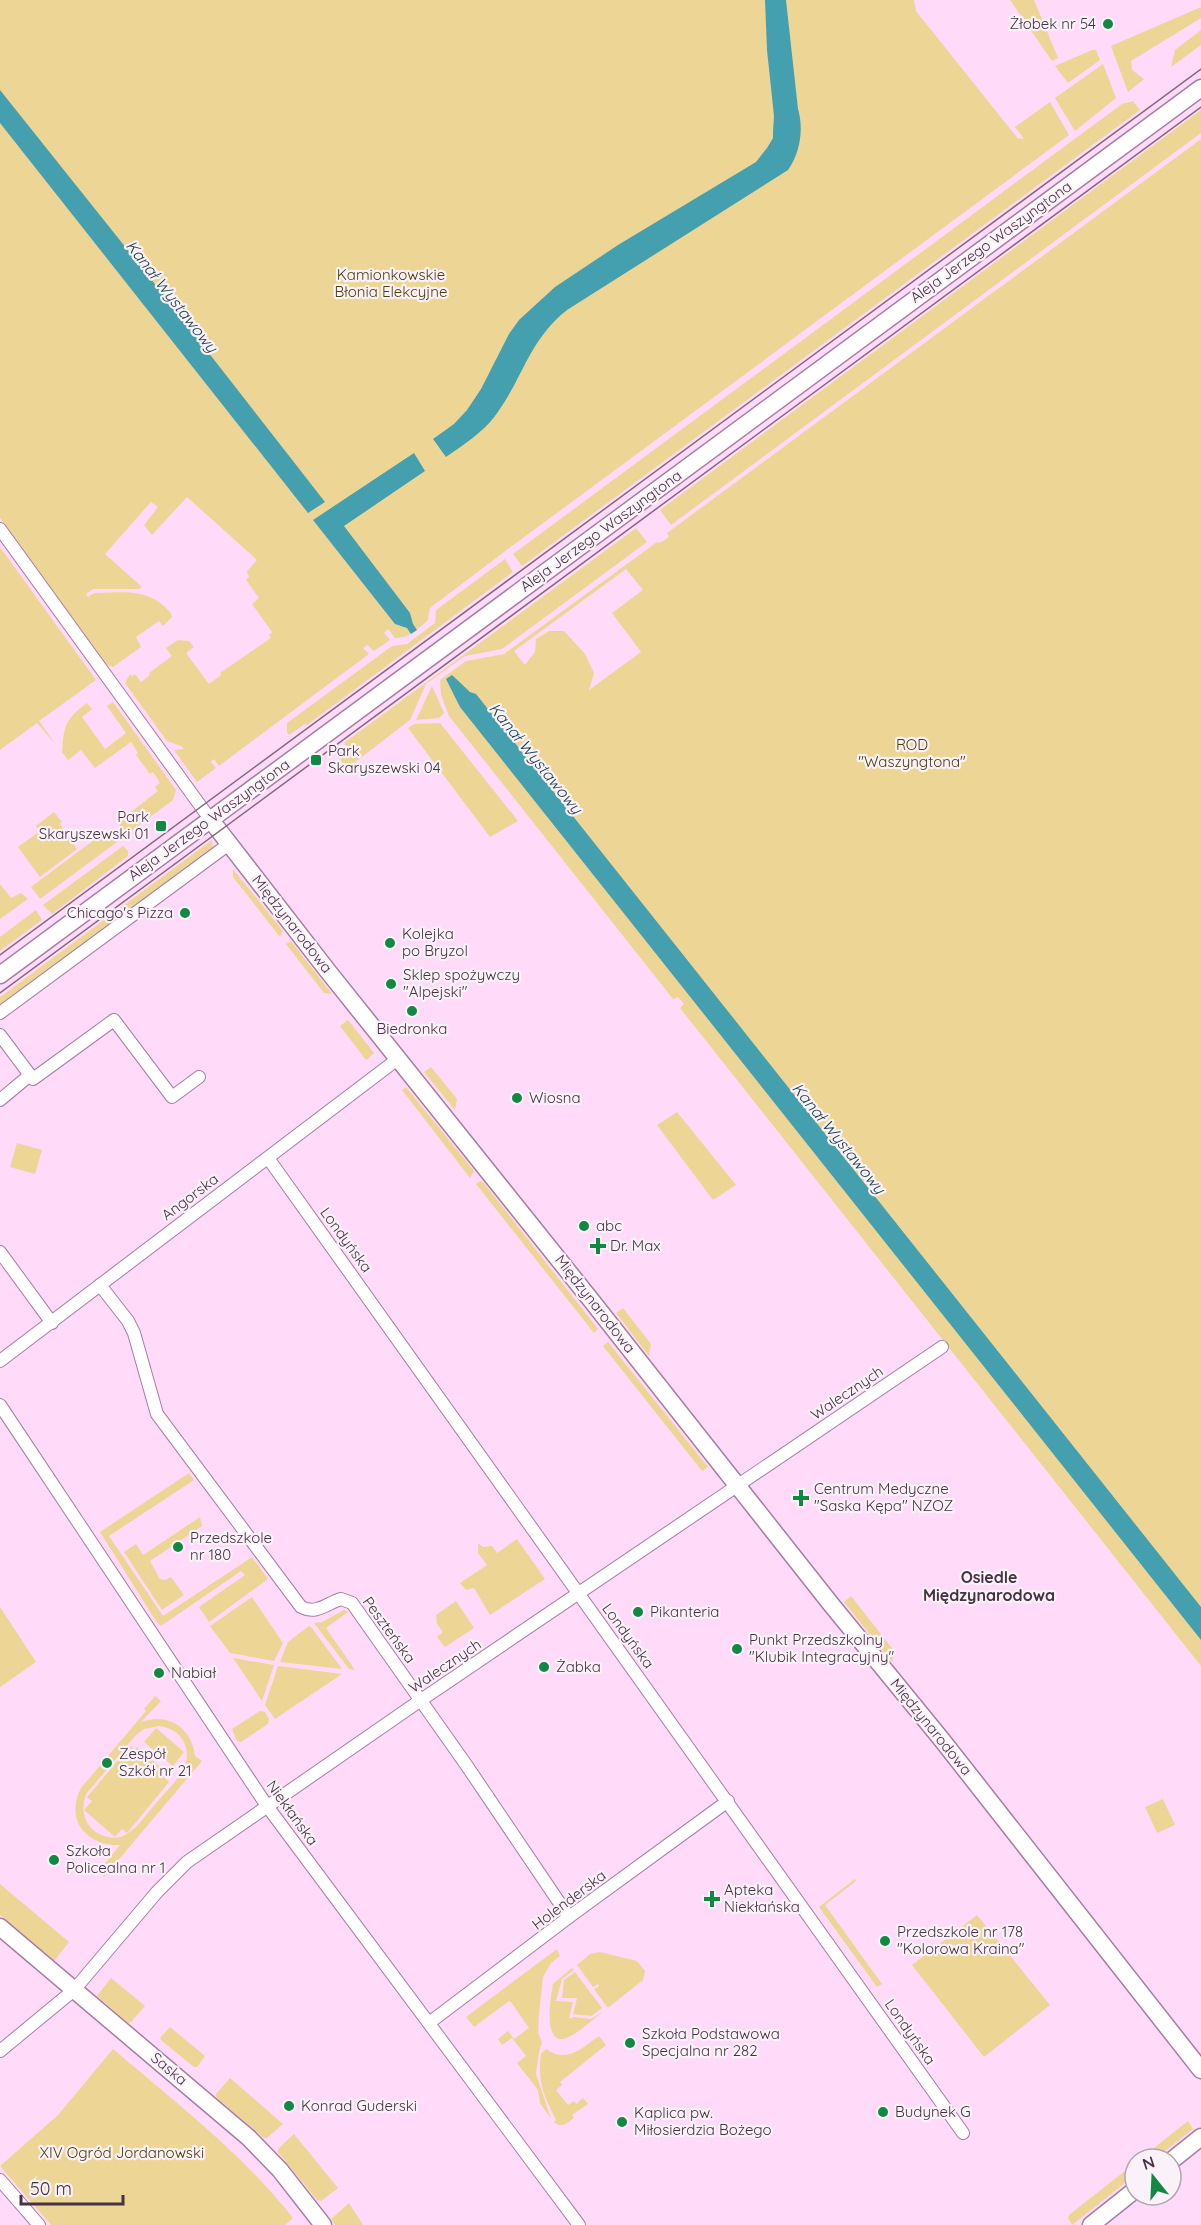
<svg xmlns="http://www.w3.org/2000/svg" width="1201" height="2225" font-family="Quicksand,sans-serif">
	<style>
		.green { fill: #edd695; fill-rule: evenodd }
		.water { fill: #449faf }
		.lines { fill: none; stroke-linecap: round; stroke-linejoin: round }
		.street-casing { stroke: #a77da2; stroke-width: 14 }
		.secondary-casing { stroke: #a77da2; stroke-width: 19 }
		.street { stroke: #fff; stroke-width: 12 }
		.secondary { stroke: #fff; stroke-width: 16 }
		.tram { stroke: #82697e; stroke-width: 1.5 }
		.poi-dot { fill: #118943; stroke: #faf1f9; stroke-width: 2 }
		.labels { text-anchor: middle; stroke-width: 4.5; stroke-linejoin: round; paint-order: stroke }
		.poi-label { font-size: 15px; fill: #453343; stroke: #faf1f9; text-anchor: start }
		.street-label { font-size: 15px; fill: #453343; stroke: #faf1f9 }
		.park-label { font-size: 15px; fill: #4d3d05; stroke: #faf1f9 }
		.water-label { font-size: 16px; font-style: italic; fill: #153f46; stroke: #faf1f9 }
		.neighbourhood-label { font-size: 16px; font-weight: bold; fill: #453343; stroke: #faf1f9 }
	</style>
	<rect width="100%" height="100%" fill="#ffdaf9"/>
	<g class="green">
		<path d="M0,0H914L916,11L1011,130L1017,137L1016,138L1024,139L1015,127L1050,102L1069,135L500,555L430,608L428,620C419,628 408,639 395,638L388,629L384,633L390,640L374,651L367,645L363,648L369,654L219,766L214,759L211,762L216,768L197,782L174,750L184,749L181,746L167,741L125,683L130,674L132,676L135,674L141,682L150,675L149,673L172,656L166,648L178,640L189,641L194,647L186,653L209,684L221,675L220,673L271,638L269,635L272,632L252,604L259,598L246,580L249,577L247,571L257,560L187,497L152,535L144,525L158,507L151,502L105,554L142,587L139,589H93L86,594L88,597L94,593C120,593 143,588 164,606C168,610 171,612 172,617L163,626L159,621L136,637L141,647L113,667L105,664L0,518Z"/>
		<polygon points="1010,0 1034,0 1058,58 1052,61"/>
		<polygon points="1201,7 1201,18 1131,61 1132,70 1144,79 1128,92 1111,46"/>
		<polygon points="1201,30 1201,45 1171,67 1175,50"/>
		<polygon points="1092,50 1096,50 1100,60 1068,83 1055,66"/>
		<polygon points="1103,64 1116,98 1075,131 1055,98"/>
		<polygon points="1133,101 1140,110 522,566 513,554 1122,104"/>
		<polygon points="1201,110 1201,133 671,525 660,510"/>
		<path d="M1201,139V1666L680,1008L684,1004L678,997L673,999L449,716L441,695L440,680L466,661L504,654L657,542L660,543L669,537L667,533ZM626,569L643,590L612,613L641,652L589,690L594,673L585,654L564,631H549L536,639L535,652L525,665L514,651Z"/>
		<polygon points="636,528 647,542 502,649 465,656 426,684 410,720 350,766 343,764 338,755 348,748 344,743"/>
		<polygon points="0,547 96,680 39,721 56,745 37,723 0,750"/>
		<polygon points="505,559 513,572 307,725 305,724 289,735 287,732 287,723 392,646 407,644 435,623 436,610"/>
		<polygon points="432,686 444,713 439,718 416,720"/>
		<path d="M113,702L176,790L173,800L126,835L118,822L158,791L155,787L160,783L153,772L150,774L136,755L138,753L131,742L95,768L81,750L68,760L62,752C64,726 65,719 87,703L92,709L82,717L105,749L126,733L107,706Z"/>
		<polygon points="440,723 518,821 490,837 408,728 414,724"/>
		<polygon points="54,812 62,822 60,824 77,849 40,877 18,847 40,831 36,826"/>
		<polygon points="102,834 107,840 113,836 117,842 40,899 31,887"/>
		<polygon points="212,840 213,849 0,1006 0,997"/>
		<polygon points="123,846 128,851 128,856 52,914 43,905"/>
		<polygon points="233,869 283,931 280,937 233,877"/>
		<polygon points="0,884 11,898 21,893 28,899 0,919"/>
		<polygon points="36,910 42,920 0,951 0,937"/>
		<polygon points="291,941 332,994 324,993 286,944"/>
		<polygon points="348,1020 374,1053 366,1060 340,1026"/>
		<polygon points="431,1067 457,1099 455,1110 424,1072"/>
		<polygon points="406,1087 474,1171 470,1178 402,1090"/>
		<polygon points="677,1112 736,1185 713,1200 657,1125"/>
		<polygon points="17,1143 42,1150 35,1174 10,1167"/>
		<polygon points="480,1181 483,1182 598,1329 594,1333 476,1184"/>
		<polygon points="623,1308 651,1344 649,1356 616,1313"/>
		<polygon points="608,1342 708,1467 702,1471 603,1346"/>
		<polygon points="189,1473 194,1480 109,1536 163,1616 252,1557 268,1579 209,1622 199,1607 245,1575 241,1571 161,1626 156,1621 100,1532"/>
		<polygon points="200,1517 202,1526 150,1561 160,1579 165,1580 171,1577 184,1595 162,1610 124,1552 136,1544 143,1555"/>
		<polygon points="517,1539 545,1579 490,1615 474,1588 466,1590 460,1583 487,1565 478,1553 478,1543 483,1547 492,1546 497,1553"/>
		<polygon points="851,1596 895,1652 892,1662 844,1602"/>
		<polygon points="252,1597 283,1643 274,1661 230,1653 210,1626"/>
		<polygon points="456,1601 474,1628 445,1647 437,1637 443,1632 437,1624 436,1615"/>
		<polygon points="0,1607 36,1662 0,1687"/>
		<polygon points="344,1610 348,1612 326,1628 355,1670 349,1669 314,1623 322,1622"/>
		<polygon points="309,1626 311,1627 342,1669 280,1662 288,1642"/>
		<polygon points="233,1658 274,1665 262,1701"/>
		<polygon points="278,1666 342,1674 275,1719 265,1705"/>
		<path d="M155,1696L161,1701L141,1722C168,1712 192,1728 195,1756L202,1761L104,1877L98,1872L120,1845C88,1846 64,1821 81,1788L146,1711L144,1709ZM159,1726C168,1727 177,1731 182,1739C198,1764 171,1785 157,1802C146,1814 136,1832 120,1837C108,1840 95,1834 88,1824C82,1814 82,1803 87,1793L136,1735L144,1729Z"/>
		<polygon points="260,1711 265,1712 269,1719 268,1724 241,1742 237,1741 232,1729"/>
		<polygon points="156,1728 184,1752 173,1766 144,1742"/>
		<polygon points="130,1746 135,1750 137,1747 168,1774 165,1778 169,1782 127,1833 122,1829 115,1837 84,1810 92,1801 87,1797"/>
		<polygon points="1163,1799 1175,1825 1157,1833 1145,1807"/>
		<polygon points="855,1879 856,1881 825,1905 882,1984 877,1987 819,1907"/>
		<polygon points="0,1884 69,1942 54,1961 0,1915"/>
		<polygon points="977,1915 1050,2005 984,2057 912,1965"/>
		<polygon points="557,1949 560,1956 551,1963 543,1977 539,2014 538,2033 542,2042 539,2052 536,2074 551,2119 540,2103 538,2090 517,2063 526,2056 512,2038 502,2045 498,2039 508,2031 514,2039 529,2028 511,2002 509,2001 474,2027 466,2017"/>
		<polygon points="600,1952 637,1961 645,1971 643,1980 609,2007 607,2007 594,1989 599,1986 598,1984 593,1987 577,1965 590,1954"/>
		<path d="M572,1968L574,1970L562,1979L556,2001L573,2002L569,2018H572L573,2017L591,2019L604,2011C593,2019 581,2031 569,2037C541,2050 551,1996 553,1984Z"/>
		<polygon points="575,1972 602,2008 591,2016 573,2014 577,1998 562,1998 564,1980"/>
		<polygon points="111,1978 145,2006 131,2022 128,2023 97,1996"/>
		<polygon points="170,2027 205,2056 197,2067 194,2067 162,2041 160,2038"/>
		<path d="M599,2036L606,2045L560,2082L562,2085L556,2090L568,2105L574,2101L576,2104L583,2098L588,2104L572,2115L574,2118C567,2123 562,2129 554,2122L556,2120C544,2096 537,2081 541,2054L546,2049C567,2064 582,2048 599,2036Z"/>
		<path d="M113,2049C175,2102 242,2153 293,2218L285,2225H51L0,2166L58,2115Z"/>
		<polygon points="230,2078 283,2124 267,2138 264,2138 216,2097 216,2094"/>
		<polygon points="1188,2121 1193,2129 1155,2159 1140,2159"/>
		<polygon points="294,2134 338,2188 321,2201 317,2200 278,2152 278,2149"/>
		<polygon points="1135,2163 1135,2175 1072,2225 1068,2218 1069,2215"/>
		<polygon points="349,2203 363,2225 335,2225 331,2219"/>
	</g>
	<g class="water">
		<path d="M765,0H786L798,109C804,129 800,153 788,170L567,310C528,341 523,379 495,416C482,433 463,445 446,457L433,439L454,424L467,410L481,389L509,334L519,320L555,287L618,245L756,162L767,148L773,138V132L774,116L767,50Z"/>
		<polygon points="0,90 162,293 325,502 308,513 0,123"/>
		<polygon points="414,453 425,471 344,526 410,613 413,624 417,630 411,634 407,628 395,624 313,520"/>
		<polygon points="452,675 470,692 476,694 1201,1607 1201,1640 460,707 446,679"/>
	</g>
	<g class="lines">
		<g class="street-casing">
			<g id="street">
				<polyline points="0,529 210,819"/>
				<polyline points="0,1013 229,844"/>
				<polyline points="0,1035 33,1079 114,1020 172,1097 199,1077"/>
				<polyline points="0,1100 30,1075"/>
				<polyline points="268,1158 963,2133"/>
				<polyline points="0,1252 52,1323"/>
				<path d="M100,1285L128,1321L134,1333L157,1414L301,1607C317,1615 327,1603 341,1599L352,1603L467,1766L569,1917"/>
				<polyline points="0,1361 399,1058"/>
				<polyline points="0,1405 267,1806 579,2225"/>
				<polyline points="429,2023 569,1917 728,1801"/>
				<polyline points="0,2051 74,1990 157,1892 187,1862 421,1700 942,1347"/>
				<polyline points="0,2180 39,2225"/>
			</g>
		</g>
		<g class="secondary-casing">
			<g id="secondary">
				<polyline points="210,819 327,970 591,1300 830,1603 942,1740 1201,2070"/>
				<polyline points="0,975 1201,88"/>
				<polyline points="0,1927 249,2138 280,2170 323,2225"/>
				<polyline points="1171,2161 1201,2137"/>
				<polyline points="1091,2225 1135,2190"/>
			</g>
		</g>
		<use href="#street" class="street"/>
		<use href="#secondary" class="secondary"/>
		<g class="tram">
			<polyline points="0,955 1201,69"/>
			<polyline points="0,993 1201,107"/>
		</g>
	</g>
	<g class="poi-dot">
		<circle cx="1108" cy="24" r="6"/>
		<rect x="310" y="754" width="12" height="12" rx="3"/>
		<rect x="155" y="820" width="12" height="12" rx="3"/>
		<circle cx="185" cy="913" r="6"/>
		<circle cx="390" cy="943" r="6"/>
		<circle cx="391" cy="984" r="6"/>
		<circle cx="412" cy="1011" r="6"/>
		<circle cx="517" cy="1098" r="6"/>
		<circle cx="584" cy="1226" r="6"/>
		<path d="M595 1237h6v6h6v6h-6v6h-6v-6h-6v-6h6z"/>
		<path d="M798 1489h6v6h6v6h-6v6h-6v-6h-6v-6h6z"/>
		<circle cx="178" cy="1547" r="6"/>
		<circle cx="638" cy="1612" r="6"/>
		<circle cx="737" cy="1649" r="6"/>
		<circle cx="544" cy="1667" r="6"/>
		<circle cx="159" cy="1673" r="6"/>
		<circle cx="107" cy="1763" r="6"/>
		<circle cx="54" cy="1860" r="6"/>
		<path d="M709 1890h6v6h6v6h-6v6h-6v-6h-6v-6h6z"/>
		<circle cx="885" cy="1941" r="6"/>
		<circle cx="630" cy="2043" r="6"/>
		<circle cx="289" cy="2106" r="6"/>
		<circle cx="883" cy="2112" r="6"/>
		<circle cx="622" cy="2122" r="6"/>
	</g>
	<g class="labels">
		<g class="poi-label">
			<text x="1096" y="29" text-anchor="end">Żłobek nr 54</text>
			<text x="328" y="756">Park<tspan x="328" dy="17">Skaryszewski 04</tspan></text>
			<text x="149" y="822" text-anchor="end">Park<tspan x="149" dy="17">Skaryszewski 01</tspan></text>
			<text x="173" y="918" text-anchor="end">Chicago's Pizza</text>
			<text x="402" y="939">Kolejka<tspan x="402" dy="17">po Bryzol</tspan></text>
			<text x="403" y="980">Sklep spożywczy<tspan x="403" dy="17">"Alpejski"</tspan></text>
			<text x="412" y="1034" text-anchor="middle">Biedronka</text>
			<text x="529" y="1103">Wiosna</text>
			<text x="596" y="1231">abc</text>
			<text x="610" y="1251">Dr. Max</text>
			<text x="814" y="1494">Centrum Medyczne<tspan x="814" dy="17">"Saska Kępa" NZOZ</tspan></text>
			<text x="190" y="1543">Przedszkole<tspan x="190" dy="17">nr 180</tspan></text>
			<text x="650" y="1617">Pikanteria</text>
			<text x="749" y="1645">Punkt Przedszkolny<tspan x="749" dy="17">"Klubik Integracyjny"</tspan></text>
			<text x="556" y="1672">Żabka</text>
			<text x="171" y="1678">Nabiał</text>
			<text x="119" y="1759">Zespół<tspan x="119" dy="17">Szkół nr 21</tspan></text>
			<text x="66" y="1856">Szkoła<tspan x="66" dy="17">Policealna nr 1</tspan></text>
			<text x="724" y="1895">Apteka<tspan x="724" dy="17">Niekłańska</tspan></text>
			<text x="897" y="1937">Przedszkole nr 178<tspan x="897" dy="17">"Kolorowa Kraina"</tspan></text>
			<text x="642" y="2039">Szkoła Podstawowa<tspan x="642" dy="17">Specjalna nr 282</tspan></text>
			<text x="301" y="2111">Konrad Guderski</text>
			<text x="895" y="2117">Budynek G</text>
			<text x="634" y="2118">Kaplica pw.<tspan x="634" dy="17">Miłosierdzia Bożego</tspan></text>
		</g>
		<g class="street-label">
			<text transform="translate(991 242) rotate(-36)" y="5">Aleja Jerzego Waszyngtona</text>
			<text transform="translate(601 531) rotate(-36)" y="5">Aleja Jerzego Waszyngtona</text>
			<text transform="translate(209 820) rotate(-36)" y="5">Aleja Jerzego Waszyngtona</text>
			<text transform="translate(292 924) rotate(52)" y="5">Międzynarodowa</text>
			<text transform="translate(190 1197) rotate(-37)" y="5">Angorska</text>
			<text transform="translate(346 1240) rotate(54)" y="5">Londyńska</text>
			<text transform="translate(595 1304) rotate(52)" y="5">Międzynarodowa</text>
			<text transform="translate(847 1393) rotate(-34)" y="5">Walecznych</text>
			<text transform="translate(389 1630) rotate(54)" y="5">Peszteńska</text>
			<text transform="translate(628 1636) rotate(54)" y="5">Londyńska</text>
			<text transform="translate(445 1666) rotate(-34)" y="5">Walecznych</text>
			<text transform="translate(931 1727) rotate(51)" y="5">Międzynarodowa</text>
			<text transform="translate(292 1813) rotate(54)" y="5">Niekłańska</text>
			<text transform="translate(569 1900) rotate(-37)" y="5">Holenderska</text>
			<text transform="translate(910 2032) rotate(55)" y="5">Londyńska</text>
			<text transform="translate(169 2069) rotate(40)" y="5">Saska</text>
		</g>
		<g class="park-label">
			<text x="391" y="280">Kamionkowskie<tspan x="391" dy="17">Błonia Elekcyjne</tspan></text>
			<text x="912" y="750">ROD<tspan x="912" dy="17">"Waszyngtona"</tspan></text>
			<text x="122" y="2158">XIV Ogród Jordanowski</text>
		</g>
		<g class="water-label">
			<text transform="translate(172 296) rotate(52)" y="6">Kanał Wystawowy</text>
			<text transform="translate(536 758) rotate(51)" y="6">Kanał Wystawowy</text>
			<text transform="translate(839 1138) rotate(51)" y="6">Kanał Wystawowy</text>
		</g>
		<g class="neighbourhood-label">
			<text x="989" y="1583">Osiedle<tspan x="989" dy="18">Międzynarodowa</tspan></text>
		</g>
	</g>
	<g transform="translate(1153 2177) rotate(342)"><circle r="28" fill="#faf1f9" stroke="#b2a5b0" stroke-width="1.5"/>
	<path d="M0-4.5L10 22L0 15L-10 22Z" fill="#118943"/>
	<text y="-9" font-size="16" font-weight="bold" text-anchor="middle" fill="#453343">N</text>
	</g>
	<path d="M21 2195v9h102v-9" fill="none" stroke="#453343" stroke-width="3"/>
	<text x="30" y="2195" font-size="18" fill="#453343" stroke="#faf1f9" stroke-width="4.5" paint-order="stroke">50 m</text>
</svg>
